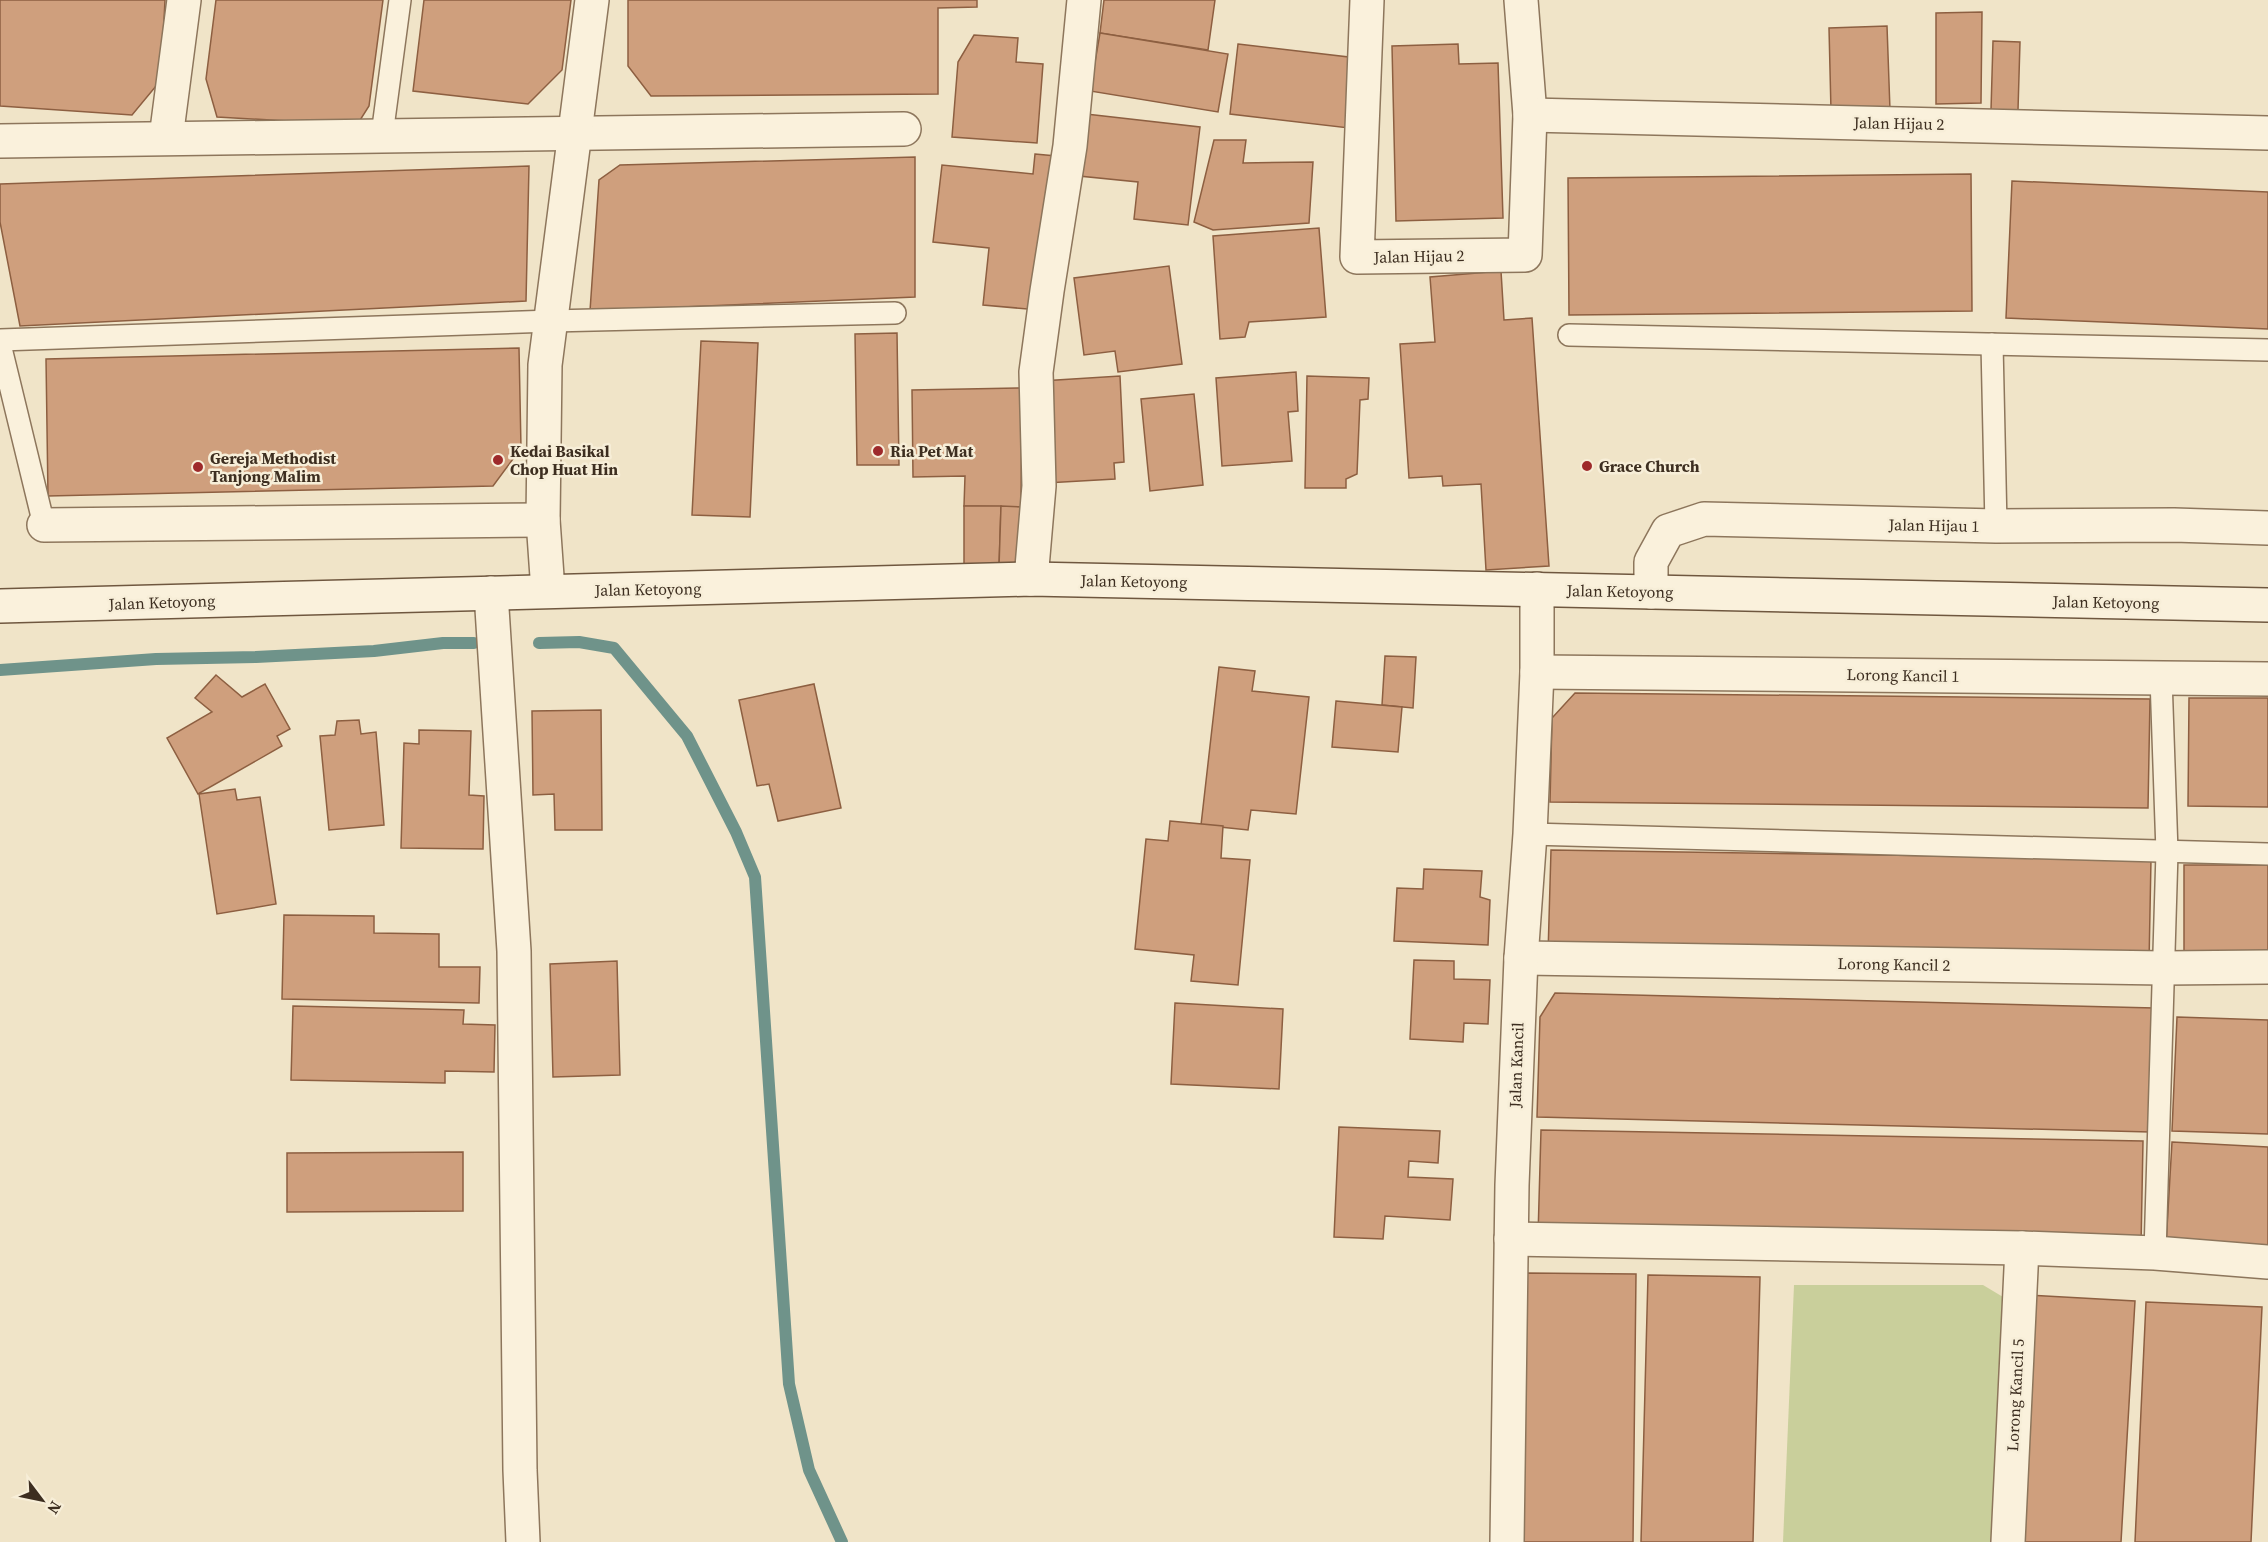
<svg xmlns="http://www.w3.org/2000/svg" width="2268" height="1542" font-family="'Source Serif 4',serif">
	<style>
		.green { fill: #c9cf9b }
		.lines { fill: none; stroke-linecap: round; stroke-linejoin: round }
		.stream { stroke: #6f938a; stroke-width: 12 }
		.building { fill: #cf9f7d; stroke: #8d5f41; stroke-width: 1.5 }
		.lane-casing { stroke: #8d765c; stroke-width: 24 }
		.street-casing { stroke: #8d765c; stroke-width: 36 }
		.secondary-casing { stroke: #6f573f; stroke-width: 36 }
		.lane { stroke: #faf1dc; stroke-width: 21 }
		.street { stroke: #faf1dc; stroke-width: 33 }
		.secondary { stroke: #faf1dc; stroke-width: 33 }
		.poi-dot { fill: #9e2a2b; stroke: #f7eed8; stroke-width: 2 }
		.labels { text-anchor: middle; stroke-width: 5; stroke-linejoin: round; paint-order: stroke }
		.street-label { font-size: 16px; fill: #3d2e20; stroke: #f7eed8 }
		.poi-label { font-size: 16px; font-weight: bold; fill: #3d2e20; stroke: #f7eed8; text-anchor: start }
	</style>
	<rect width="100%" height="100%" fill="#f0e4c8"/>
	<polygon class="green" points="1794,1285 1983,1285 2008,1300 1993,1542 1783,1542"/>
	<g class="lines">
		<g class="stream">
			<polyline points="539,643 579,642 614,648 687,736 736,832 755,877 789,1384 809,1470 842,1542"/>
			<polyline points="0,670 156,659 256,657 374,651 443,643 474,643"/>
		</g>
	</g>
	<g class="building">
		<polygon points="0,0 165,0 161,80 132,115 0,106"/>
		<polygon points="216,0 383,0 369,106 357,125 217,117 206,79"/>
		<polygon points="424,0 571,0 562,70 528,104 413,91"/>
		<polygon points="628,0 977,0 977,7 938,8 938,94 651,96 628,66"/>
		<polygon points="1104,0 1215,0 1208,50 1100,33"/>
		<polygon points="1982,12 1981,103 1936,104 1936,13"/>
		<polygon points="1887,26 1890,110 1831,111 1829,28"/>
		<polygon points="1100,33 1228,54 1218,112 1090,91"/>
		<polygon points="974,35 1018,38 1016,62 1043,64 1037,143 952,137 958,62"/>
		<polygon points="1993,41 2020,42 2018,110 1991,110"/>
		<polygon points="1238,44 1357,58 1349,128 1230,114"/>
		<polygon points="1458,44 1459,64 1498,63 1503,218 1396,221 1392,46"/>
		<polygon points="1086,114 1200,127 1188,225 1134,219 1138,182 1079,176"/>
		<polygon points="1214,140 1246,140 1243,163 1313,162 1309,223 1213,230 1194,222"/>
		<polygon points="1035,154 1056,156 1039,310 983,305 989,248 933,242 942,165 1033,174"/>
		<polygon points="915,157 915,297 590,311 599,180 620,165"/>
		<polygon points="529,166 526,301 20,326 0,222 0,184"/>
		<polygon points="1971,174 1972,311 1569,315 1568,178"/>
		<polygon points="2012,181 2268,192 2268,329 2006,318"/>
		<polygon points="1319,228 1326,317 1249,322 1245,337 1220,339 1213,236"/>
		<polygon points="1169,266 1182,364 1118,372 1115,351 1084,355 1074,278"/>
		<polygon points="1501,271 1504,320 1532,318 1549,566 1486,570 1481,484 1443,486 1442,476 1409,478 1400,344 1435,342 1430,277"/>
		<polygon points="897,333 899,465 857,465 855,334"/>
		<polygon points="701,341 758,343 750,517 692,515"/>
		<polygon points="519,348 521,448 493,486 48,496 46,359"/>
		<polygon points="1296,372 1298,411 1288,412 1292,461 1222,466 1216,378"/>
		<polygon points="1120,376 1124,462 1114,463 1115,479 1046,483 1041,381"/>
		<polygon points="1307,376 1369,378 1368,399 1360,400 1357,474 1346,479 1346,488 1305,488"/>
		<polygon points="1022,388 1021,507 964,506 965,476 913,477 912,390"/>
		<polygon points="1194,394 1203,485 1150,491 1141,399"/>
		<polygon points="964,506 1001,506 999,567 964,566"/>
		<polygon points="1001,506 1021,507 1018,567 999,567"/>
		<polygon points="1385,656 1416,657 1413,708 1382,705"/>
		<polygon points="1219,667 1255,671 1252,691 1309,697 1296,814 1251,810 1248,830 1201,825"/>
		<polygon points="216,675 242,697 265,684 290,729 277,736 282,746 198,794 167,738 212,712 195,698"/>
		<polygon points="814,684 841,808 778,821 769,784 757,786 739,700"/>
		<polygon points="1575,693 2150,699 2148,808 1550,802 1552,718"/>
		<polygon points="2189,698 2268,698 2268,807 2188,806"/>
		<polygon points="1336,701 1402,707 1398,752 1332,747"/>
		<polygon points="601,710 602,830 555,830 554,794 533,795 532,711"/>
		<polygon points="359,720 361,734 376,732 384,825 329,830 320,736 335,735 337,721"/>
		<polygon points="419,730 471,731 469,795 484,796 483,849 401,848 404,743 419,744"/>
		<polygon points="235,789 237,800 260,797 276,904 217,914 199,794"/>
		<polygon points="1170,821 1223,826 1221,858 1250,860 1238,985 1191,981 1194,955 1135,949 1146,839 1168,841"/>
		<polygon points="1551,850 2151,859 2149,963 1548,954"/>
		<polygon points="2184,865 2268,865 2268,954 2184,955"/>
		<polygon points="1424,869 1482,871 1480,897 1490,900 1488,945 1394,941 1397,888 1423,889"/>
		<polygon points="284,915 374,916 374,933 439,934 439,967 480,967 479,1003 282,999"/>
		<polygon points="1414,960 1454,961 1454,979 1490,980 1488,1024 1464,1023 1463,1042 1410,1039"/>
		<polygon points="617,961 620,1075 553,1077 550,964"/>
		<polygon points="1555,993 2154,1008 2150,1132 1537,1117 1540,1017"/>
		<polygon points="1175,1003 1283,1009 1279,1089 1171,1084"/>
		<polygon points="293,1006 464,1010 463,1024 495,1025 494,1072 445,1071 445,1083 291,1080"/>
		<polygon points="2177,1017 2268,1020 2268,1134 2172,1131"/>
		<polygon points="1339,1127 1440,1131 1438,1163 1409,1161 1408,1177 1453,1179 1450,1220 1385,1216 1383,1239 1334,1237"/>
		<polygon points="1541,1130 2143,1141 2141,1246 1538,1236"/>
		<polygon points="2172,1142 2268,1147 2268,1250 2166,1245"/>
		<polygon points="463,1152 463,1211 287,1212 287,1153"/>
		<polygon points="1526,1273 1636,1274 1633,1542 1523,1542"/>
		<polygon points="1648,1275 1760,1277 1753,1542 1641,1542"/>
		<polygon points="2029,1295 2135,1301 2121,1542 2015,1542"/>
		<polygon points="2146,1302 2262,1307 2251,1542 2135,1542"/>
	</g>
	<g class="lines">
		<g class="lane-casing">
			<g id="lane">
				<polyline points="382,135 400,0"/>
				<polyline points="1569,335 2268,350"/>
				<polyline points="0,340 551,321 895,313"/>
				<polyline points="0,344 44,525"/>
				<polyline points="1992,344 1996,526"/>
				<polyline points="1530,834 2268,854"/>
				<polyline points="2155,1253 2167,852 2161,678"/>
			</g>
		</g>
		<g class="street-casing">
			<g id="street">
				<polyline points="1367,0 1357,257 1525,255 1530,115 1521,0"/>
				<polyline points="1530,115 2268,133"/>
				<polyline points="166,138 184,0"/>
				<polyline points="0,141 904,129"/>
				<polyline points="44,525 543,520"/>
				<polyline points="1031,579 1039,486 1036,372 1047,291 1070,146 1084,0"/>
				<polyline points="548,591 543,520 545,365 592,0"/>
				<polyline points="1651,592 1651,562 1668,531 1704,519 1996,526 2174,525 2268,528"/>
				<polyline points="491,593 514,951 520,1470 523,1542"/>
				<polyline points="1537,672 2268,679"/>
				<polyline points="1521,958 2164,968 2268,967"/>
				<polyline points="1511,1239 2022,1248 2155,1253 2268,1262"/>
				<polyline points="1507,1542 1512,1185 1521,958 1530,834 1537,672 1537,589"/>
				<polyline points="2008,1542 2022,1248"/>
			</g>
		</g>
		<g class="secondary-casing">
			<polyline id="secondary" points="0,606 1031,579 2268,605"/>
		</g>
		<use href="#lane" class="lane"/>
		<use href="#street" class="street"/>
		<use href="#secondary" class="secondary"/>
	</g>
	<g class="poi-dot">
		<circle cx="878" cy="451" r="6"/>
		<circle cx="498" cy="460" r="6"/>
		<circle cx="1587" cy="466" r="6"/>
		<circle cx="198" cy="467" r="6"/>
	</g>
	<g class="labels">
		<g class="street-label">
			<text transform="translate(1899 123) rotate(1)" y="6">Jalan Hijau 2</text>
			<text transform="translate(1419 256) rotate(-1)" y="6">Jalan Hijau 2</text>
			<text transform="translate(1934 525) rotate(1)" y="6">Jalan Hijau 1</text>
			<text transform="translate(1134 581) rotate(1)" y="6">Jalan Ketoyong</text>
			<text transform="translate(648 589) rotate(-1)" y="6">Jalan Ketoyong</text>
			<text transform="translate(1620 591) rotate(1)" y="6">Jalan Ketoyong</text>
			<text transform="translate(162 602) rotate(-2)" y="6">Jalan Ketoyong</text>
			<text transform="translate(2106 602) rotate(1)" y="6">Jalan Ketoyong</text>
			<text transform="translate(1903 675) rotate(1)" y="6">Lorong Kancil 1</text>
			<text transform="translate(1894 964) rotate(1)" y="6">Lorong Kancil 2</text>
			<text transform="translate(1516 1065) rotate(-88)" y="6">Jalan Kancil</text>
			<text transform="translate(2015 1395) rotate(-87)" y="6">Lorong Kancil 5</text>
		</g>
		<g class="poi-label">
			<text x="510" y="457">Kedai Basikal<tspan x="510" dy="18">Chop Huat Hin</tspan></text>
			<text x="890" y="457">Ria Pet Mat</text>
			<text x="210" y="464">Gereja Methodist<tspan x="210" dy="18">Tanjong Malim</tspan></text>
			<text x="1599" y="472">Grace Church</text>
		</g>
	</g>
	<g transform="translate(42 1500) rotate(122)" stroke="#f7eed8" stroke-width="4.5" paint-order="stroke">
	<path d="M0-4.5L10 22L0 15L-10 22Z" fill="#3d2e20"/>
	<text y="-9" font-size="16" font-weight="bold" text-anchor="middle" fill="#3d2e20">N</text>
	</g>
</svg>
